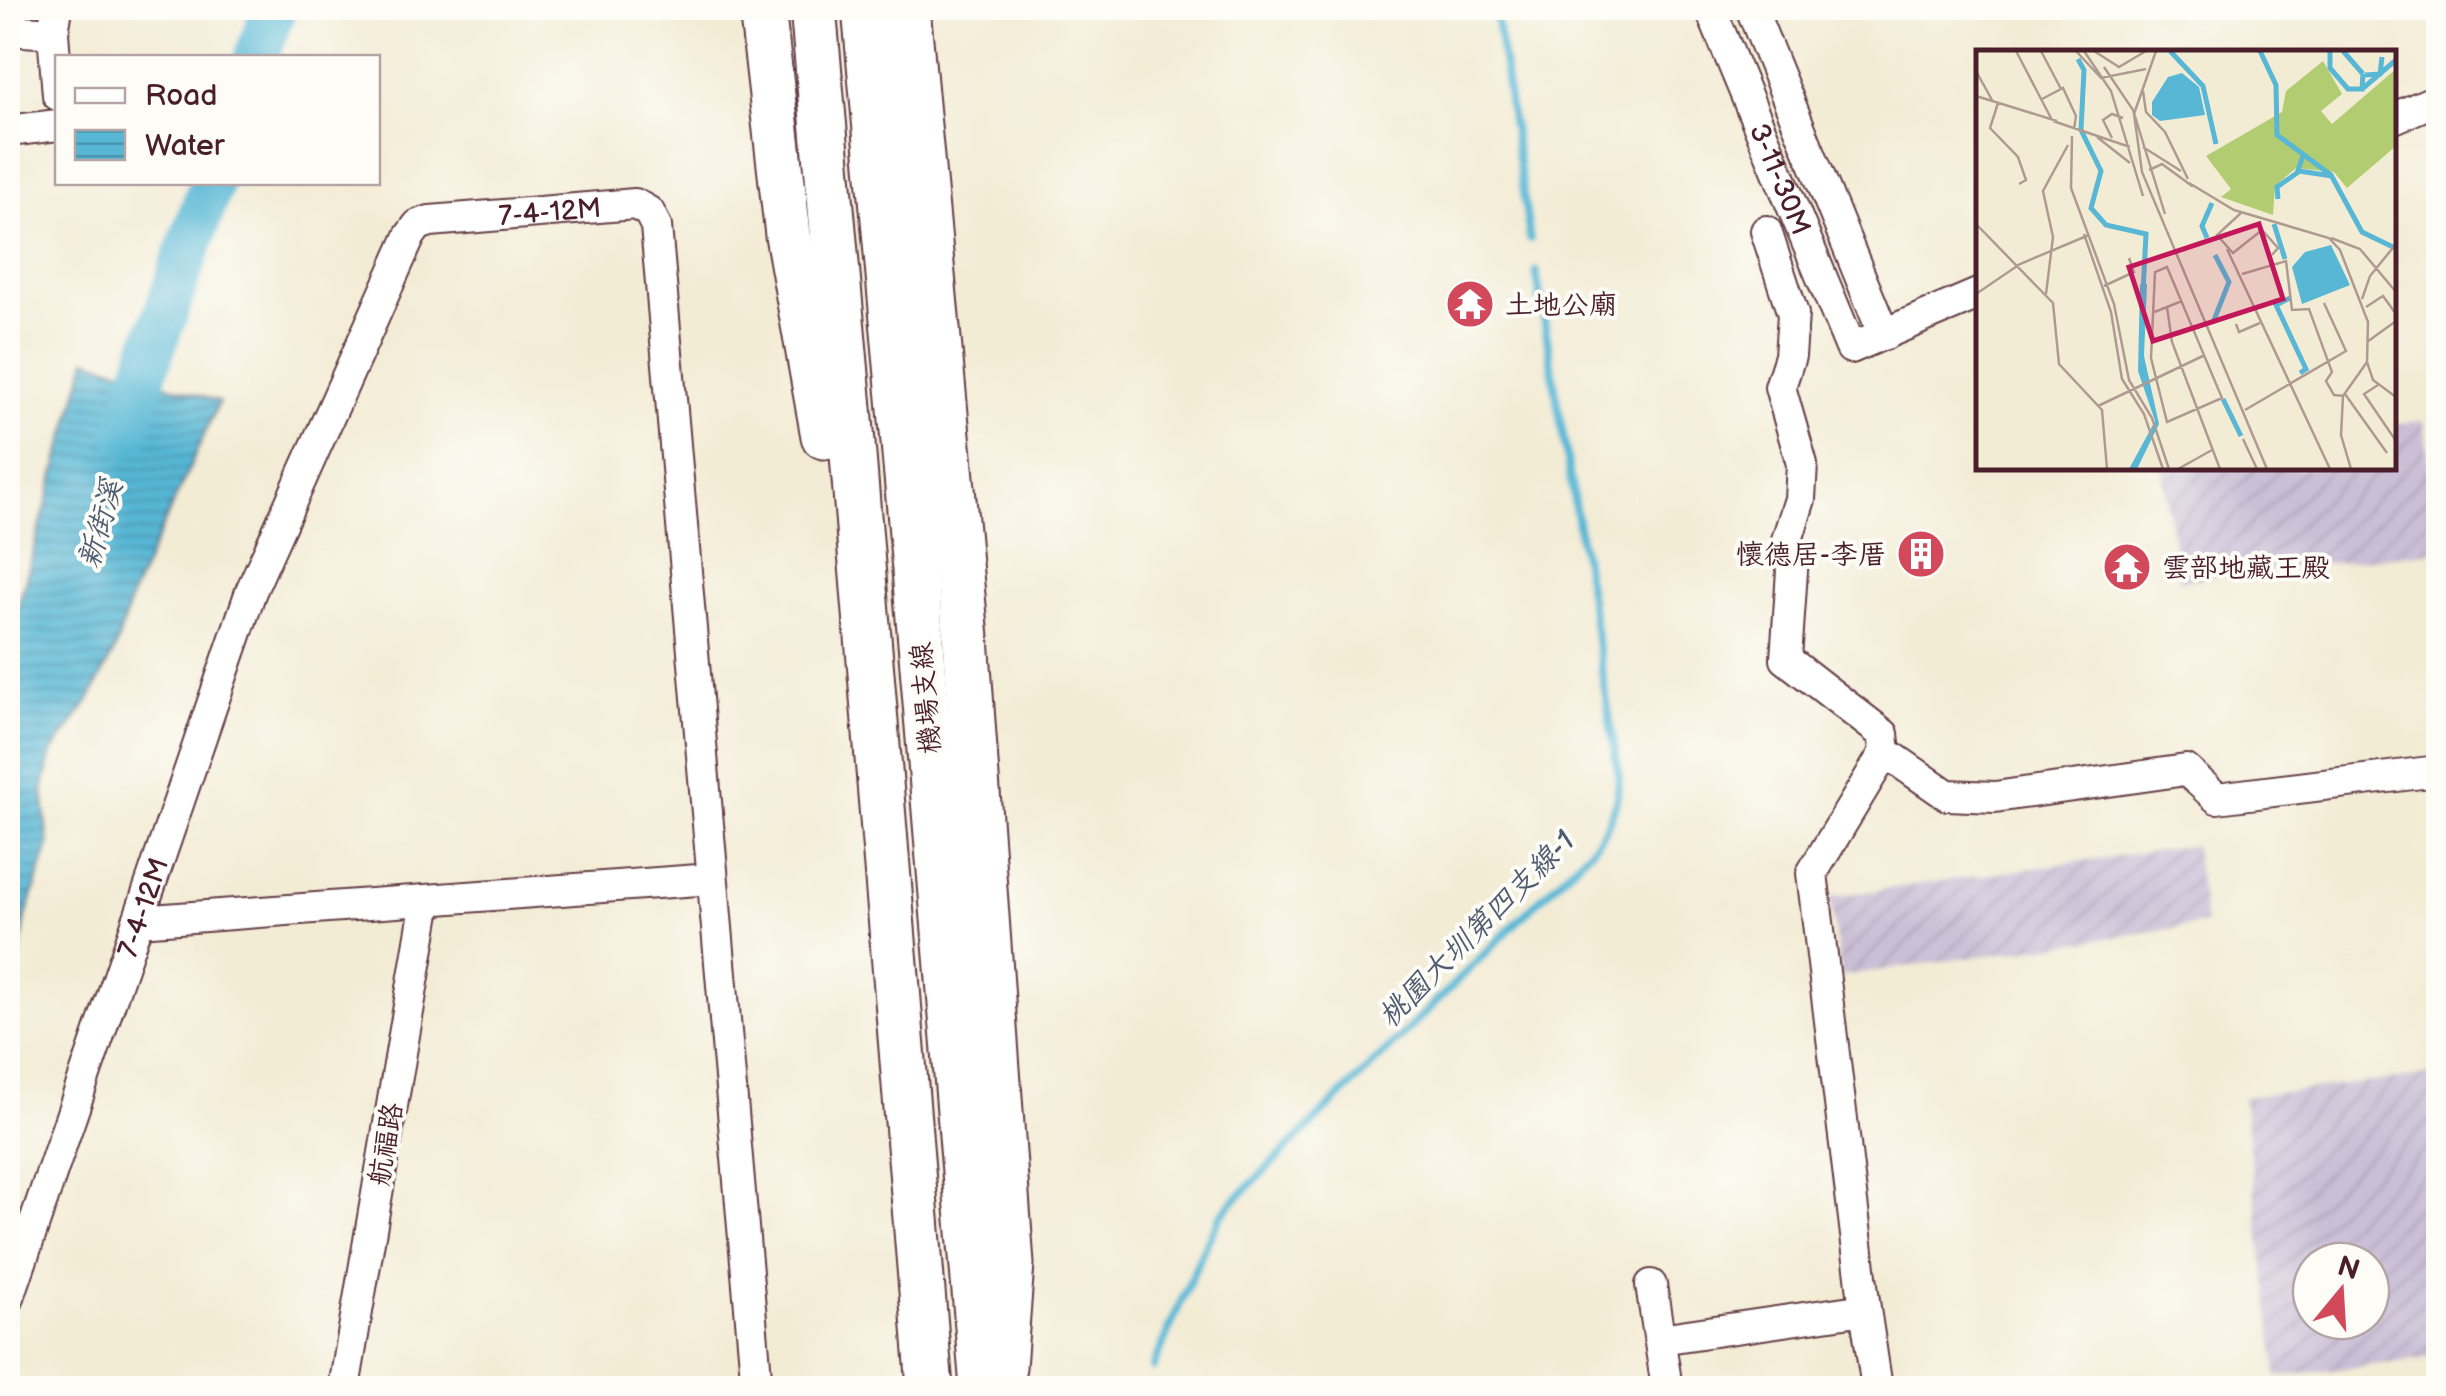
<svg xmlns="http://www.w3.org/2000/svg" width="2446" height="1396" font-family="'Balsamiq Sans','LXGW WenKai TC',sans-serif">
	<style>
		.industrial { fill: url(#industrial-furrows); fill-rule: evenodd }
		.water { fill: url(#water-rules); stroke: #506b80; stroke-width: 2.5 }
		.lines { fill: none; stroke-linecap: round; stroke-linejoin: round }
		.stream { stroke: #57b7d5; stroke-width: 8 }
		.river { stroke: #57b7d5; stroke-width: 45 }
		.minor-casing { stroke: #633e44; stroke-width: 34 }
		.highway-casing { stroke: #633e44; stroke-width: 49 }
		.minor { stroke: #fff; stroke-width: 30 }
		.highway { stroke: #fff; stroke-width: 45 }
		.labels { text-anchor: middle; stroke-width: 8; stroke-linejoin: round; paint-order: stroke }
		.street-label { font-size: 28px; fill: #4a1f2b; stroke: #fdfcf7 }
		.poi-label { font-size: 28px; fill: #4a1f2b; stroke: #fdfcf7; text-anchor: start }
		.water-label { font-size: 30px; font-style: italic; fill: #4f5c6f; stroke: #fdfcf7 }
		.inset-river { fill: none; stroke: #57b7d5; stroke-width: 5 }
		.inset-road { fill: none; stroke: #af9a91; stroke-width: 2.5 }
		.view { fill: #c2185b; fill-opacity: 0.15; stroke: #c2185b; stroke-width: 5 }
		.inset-edge { fill: none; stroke: #4a1f2b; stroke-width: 5 }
	</style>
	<defs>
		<pattern id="industrial-furrows" width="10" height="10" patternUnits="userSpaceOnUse" patternTransform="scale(2.5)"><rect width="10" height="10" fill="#cabfd6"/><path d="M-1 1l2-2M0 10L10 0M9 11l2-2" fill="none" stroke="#afa4b8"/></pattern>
		<pattern id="water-rules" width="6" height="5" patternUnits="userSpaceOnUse" patternTransform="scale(2.5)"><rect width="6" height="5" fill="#57b7d5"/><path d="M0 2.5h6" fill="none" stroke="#4a94ad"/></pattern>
	</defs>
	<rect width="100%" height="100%" fill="#fdfcf7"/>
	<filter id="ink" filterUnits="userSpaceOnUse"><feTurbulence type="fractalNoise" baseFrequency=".01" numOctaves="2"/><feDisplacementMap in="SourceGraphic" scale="20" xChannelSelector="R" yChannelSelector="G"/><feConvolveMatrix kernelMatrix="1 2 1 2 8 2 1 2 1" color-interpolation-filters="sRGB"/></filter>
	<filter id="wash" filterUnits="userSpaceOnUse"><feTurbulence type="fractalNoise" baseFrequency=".0048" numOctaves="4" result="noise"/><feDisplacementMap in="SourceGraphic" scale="40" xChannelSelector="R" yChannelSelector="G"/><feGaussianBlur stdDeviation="2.25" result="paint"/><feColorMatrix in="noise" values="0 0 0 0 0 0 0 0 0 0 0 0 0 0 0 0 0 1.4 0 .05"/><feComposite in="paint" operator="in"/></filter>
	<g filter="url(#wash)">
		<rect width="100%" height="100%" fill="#f3ecd5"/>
		<g class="industrial">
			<polygon points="2424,421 2438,531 2438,551 2179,581 2162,468 2394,468 2394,424"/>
			<polygon points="2194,845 2205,924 1841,976 1830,897"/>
			<path d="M2438,1074V1357L2277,1377L2243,1097ZM2311,1261H2371V1321H2311Z"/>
		</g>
		<polygon class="water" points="87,359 219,402 132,594 115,649 88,702 52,752 43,791 49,845 26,916 15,980 8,1005 8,660 19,603"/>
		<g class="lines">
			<g class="stream">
				<polyline points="1495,8 1530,239"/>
				<path d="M1153,1368L1203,1250L1221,1215L1229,1206L1590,850C1608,829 1619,804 1619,775L1536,271"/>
			</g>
			<g class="river">
				<polyline points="256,58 274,8"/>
				<polyline points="126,435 142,380 212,182"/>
			</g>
		</g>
	</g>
	<g filter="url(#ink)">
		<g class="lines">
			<g class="minor-casing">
				<g id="minor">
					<polyline points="57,8 53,33 58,95"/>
					<path id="s1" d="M1710,8L1851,348L1978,294"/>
					<polyline points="1751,8 1884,335"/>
					<polyline points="8,30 53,33"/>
					<polyline points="2394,118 2438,99"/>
					<polyline points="8,131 58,125"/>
					<polyline points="1766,231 1793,314 1790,356 1780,387 1802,464 1800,499 1787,540 1793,556 1786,659 1883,734 1885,752 1812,873 1865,1309 1877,1388"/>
					<polyline points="1885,752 1947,795 1995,797 2186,770 2217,798 2438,771"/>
					<polyline points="138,921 712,879"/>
					<polyline points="1651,1285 1667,1388"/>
					<path id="s2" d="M8,1300L251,591L410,236L418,225L430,221L635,204L649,212L656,226L757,1388"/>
					<polyline points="1660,1339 1865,1309"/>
					<polyline points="344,1388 427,900"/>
				</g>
			</g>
			<g class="highway-casing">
				<g id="highway">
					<polyline points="762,8 788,235 824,436"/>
					<polyline points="813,8 850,419 930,1388"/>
					<polyline points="865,8 909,498 983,1388"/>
					<polyline points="907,8 966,638 1011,1264 1003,1367"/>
				</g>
			</g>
			<use href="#minor" class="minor"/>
			<use href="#highway" class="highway"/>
		</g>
	</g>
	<defs>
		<g id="temple-disc" transform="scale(2.5)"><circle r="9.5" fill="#d1495b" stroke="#fdfcf7"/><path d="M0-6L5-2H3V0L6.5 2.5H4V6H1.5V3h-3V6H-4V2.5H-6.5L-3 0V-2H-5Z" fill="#fff"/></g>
		<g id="building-disc" transform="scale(2.5)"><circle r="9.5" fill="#d1495b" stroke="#fdfcf7"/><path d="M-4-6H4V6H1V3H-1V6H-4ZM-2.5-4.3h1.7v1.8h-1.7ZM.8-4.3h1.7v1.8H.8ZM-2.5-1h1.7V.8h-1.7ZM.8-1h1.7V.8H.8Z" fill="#fff"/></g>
	</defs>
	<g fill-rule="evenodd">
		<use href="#temple-disc" x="1470" y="304"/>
		<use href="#building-disc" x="1921" y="554"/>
		<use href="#temple-disc" x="2127" y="567"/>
	</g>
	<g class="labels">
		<g class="street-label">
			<text dy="10" stroke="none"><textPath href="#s1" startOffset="185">3-11-30M</textPath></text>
			<text dy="10" stroke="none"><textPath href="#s2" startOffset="1285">7-4-12M</textPath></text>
			<text transform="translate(925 698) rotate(-95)" y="10">機場支線</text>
			<text dy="10" stroke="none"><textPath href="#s2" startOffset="415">7-4-12M</textPath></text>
			<text transform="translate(385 1144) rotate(-80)" y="10">航福路</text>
		</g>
		<g class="poi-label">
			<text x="1505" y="314">土地公廟</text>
			<text x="1886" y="564" text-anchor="end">懷德居-李厝</text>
			<text x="2162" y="577">雲部地藏王殿</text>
		</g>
		<g class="water-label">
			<text transform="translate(100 524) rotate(-74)" y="10">新街溪</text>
			<text transform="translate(1476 929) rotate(-45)" y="10">桃園大圳第四支線-1</text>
		</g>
	</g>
	<g transform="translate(1976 50)">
		<rect width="420" height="420" fill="#f3ecd5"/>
		<path d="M347,11L366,44L345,61L356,74L420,19V96L371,138L358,122L320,118L299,136L297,165L245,147L255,139L230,106L306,62L310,41Z" fill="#b2cc72"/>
		<path d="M206,23L223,37L229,65L184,71L176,65V52L192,27ZM355,195L374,235L326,254L316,217L329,202ZM164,234H171L168,306L183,374L161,419H153L179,371L162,321Z" fill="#57b7d5"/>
		<path class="inset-river" d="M194,1L227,36L240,94M284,1L300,35L301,85L355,125L386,182L419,198M354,1V18L372,39H386L387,24M367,1L387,24M102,9L108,20L105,80L125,121L115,158L130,175L170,184L167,242M389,25L404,24L406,7M386,39L420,10M323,121L356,126M302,149L301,137L321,123L327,106M298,174L309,209M231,188L226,176L236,153M314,248L300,255L330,319L324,323M238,270L253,232L239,205M247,349L265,386"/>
		<path class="inset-road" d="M40,1L76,70M65,1L85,39M100,1L125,28L170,19M108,1L135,41L167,146M118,1L143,17L170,1M180,1L158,64L166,122L291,419M128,17L157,60L189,164M0,21L16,50M167,41L170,62L189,82L212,129M0,46L81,71M66,49L87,38L100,66L98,79M22,53L14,78L42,107L50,130L43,134M77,71L154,97M96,86L95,138L138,254L153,330L176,368L193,419M121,87L154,113M136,88L127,70L136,64L147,68M167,97L205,121M173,120L186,114L216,136M213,133L258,160L353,188L364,200L392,272L391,312L367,346L365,385L375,419M265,163L241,185L257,203L286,180L302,198L296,205M0,174L77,253L83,314L126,360L131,419M108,184L135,262L146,329L168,364L187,419M355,188L384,199L420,242M251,199L354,419M191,217L246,348L191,372L175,308L179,222ZM266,224L310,211L316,260L333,259L356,322L350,331L358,345L368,346M128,236L158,222L153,208M0,244L44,214L113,185M70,244L77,187L67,141L92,95M386,249L394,226L420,194M191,257L196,292L244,419M390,257L407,246L420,264M176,263L206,251M260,274L263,282L284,273M391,292L420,271M391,312L397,330L420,347M402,335L388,344L420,391M369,344L411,403M122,356L229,305M269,360L370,301L348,253M267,389L281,419M202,419L236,400"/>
		<path class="view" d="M283,174L307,249L177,291L153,217Z"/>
		<rect width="420" height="420" class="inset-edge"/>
	</g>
	<rect width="2446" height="1396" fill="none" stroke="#fdfcf7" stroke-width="40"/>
	<rect x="55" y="55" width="325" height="130" fill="#fdfcf7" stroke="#b5a4a5" stroke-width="2.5"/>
	<rect x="75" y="88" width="50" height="15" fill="#ffffff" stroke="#b5a4a5" stroke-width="2.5"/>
	<text x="145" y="105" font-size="30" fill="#4a1f2b">Road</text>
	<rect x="75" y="130" width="50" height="30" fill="url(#water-rules)" stroke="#b5a4a5" stroke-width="2.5"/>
	<text x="145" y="155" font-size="30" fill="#4a1f2b">Water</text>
	<g transform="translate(2341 1291) rotate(18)"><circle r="48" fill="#fdfcf7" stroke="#b5a4a5" stroke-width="2.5"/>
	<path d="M0-8L18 38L0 25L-18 38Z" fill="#d1495b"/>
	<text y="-15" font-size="28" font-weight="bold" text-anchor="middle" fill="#4a1f2b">N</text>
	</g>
</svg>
